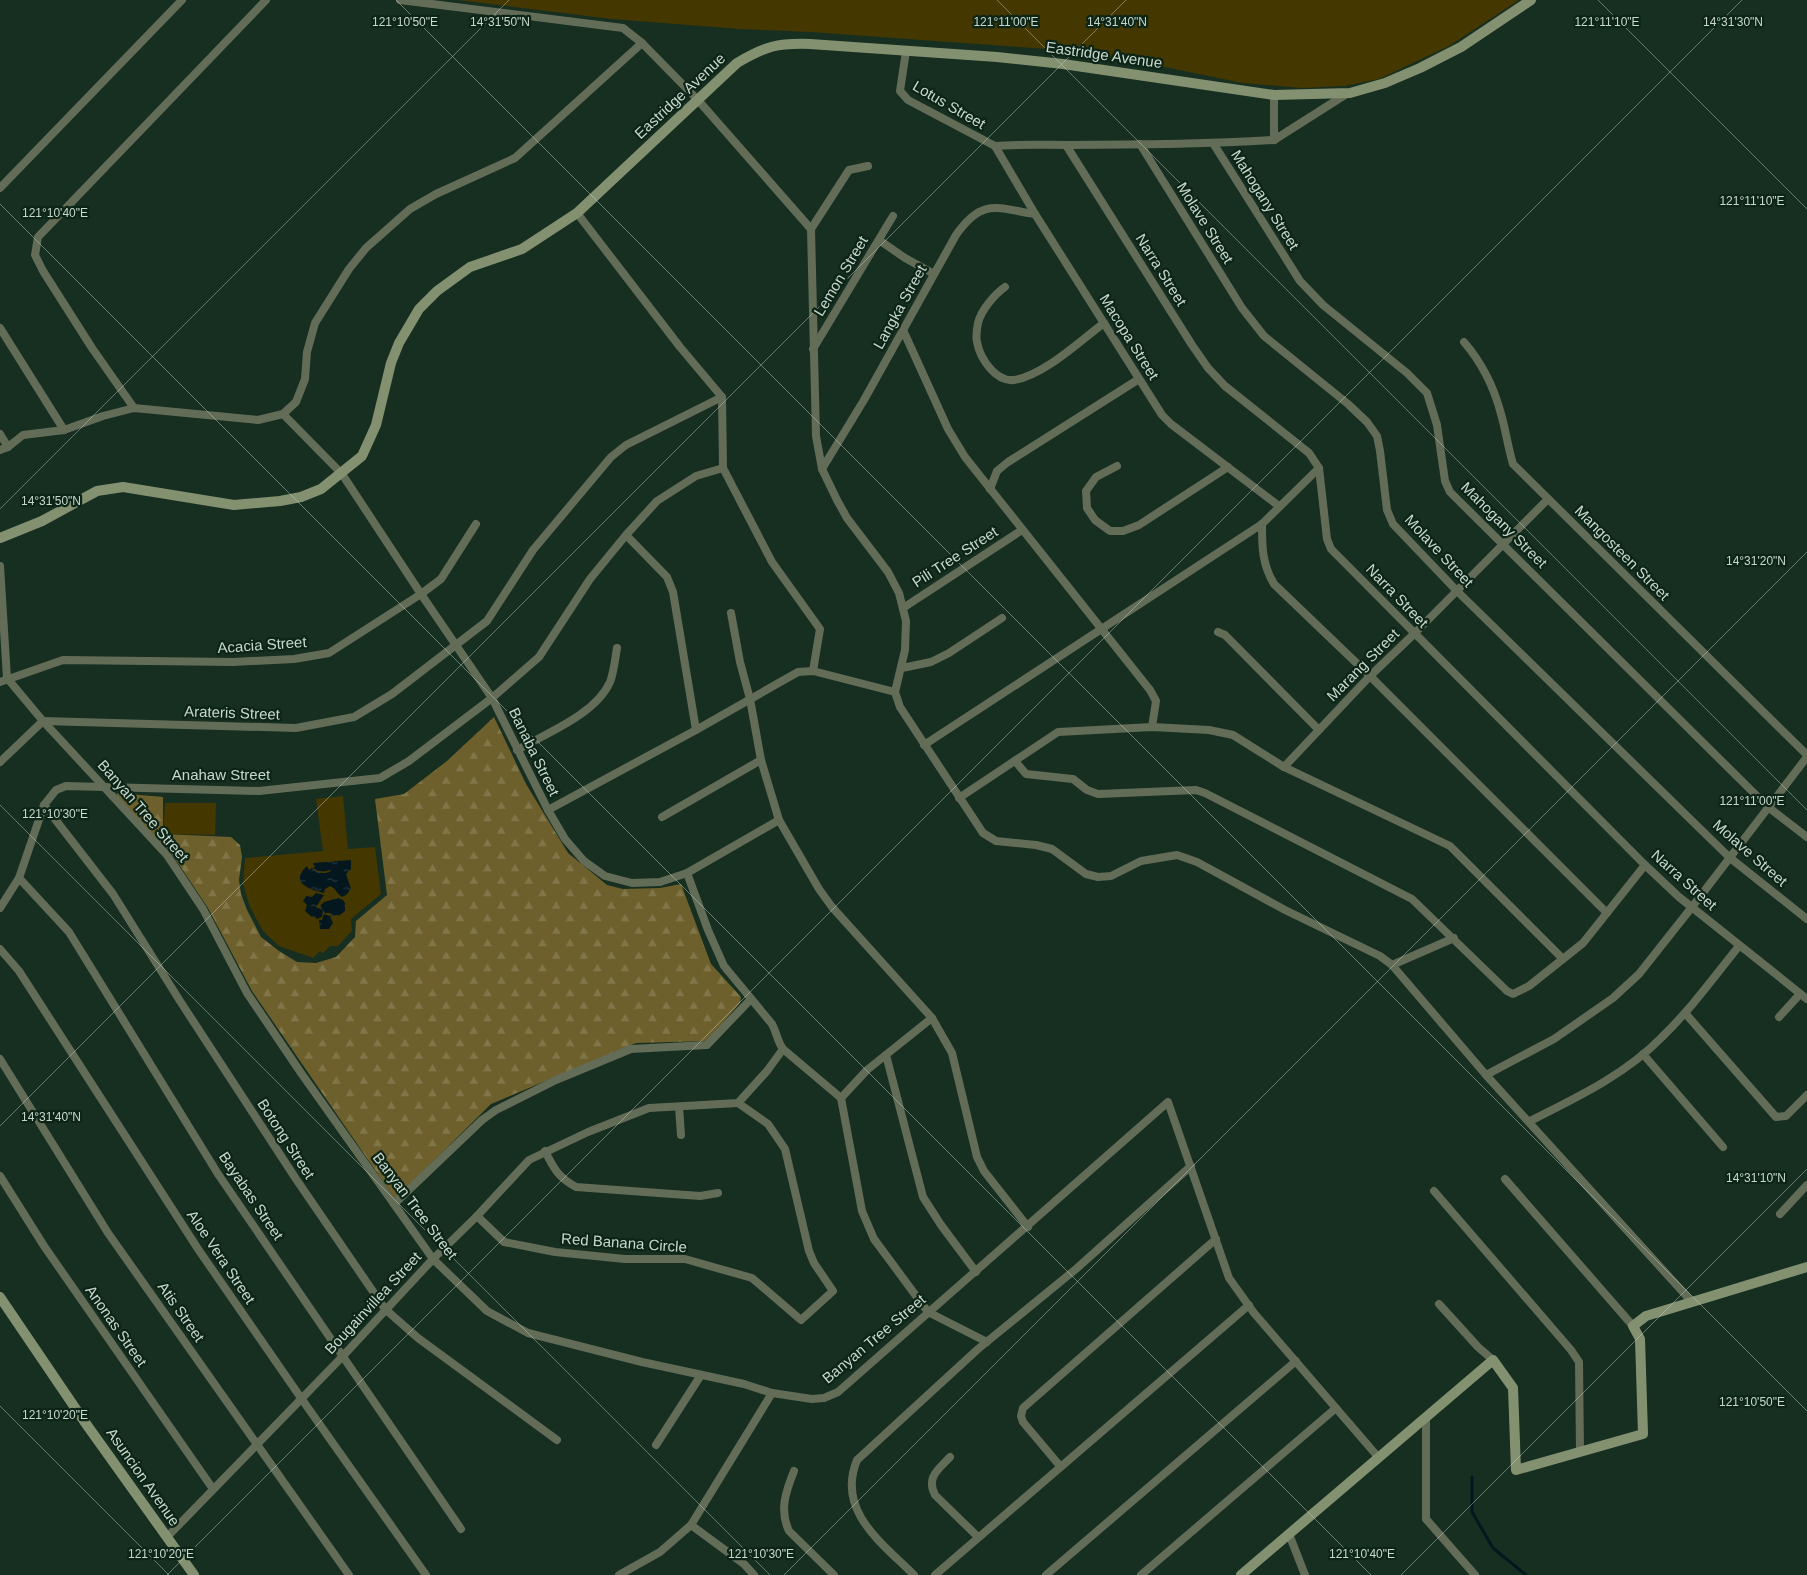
<svg xmlns="http://www.w3.org/2000/svg" width="1807" height="1575" font-family="Helvetica,sans-serif">
	<style>
		.green { fill: #443700 }
		.forest { fill: url(#forest-firs) }
		.water { fill: url(#water-ripples) }
		.lines { fill: none; stroke-linecap: round; stroke-linejoin: round }
		.stream { stroke: #04171e; stroke-width: 3 }
		.street { stroke: #636c57; stroke-width: 8 }
		.secondary { stroke: #849171; stroke-width: 10 }
		.ticks { fill: none; stroke: #c9d8ce; stroke-width: 1; stroke-opacity: 0.45 }
		.labels { text-anchor: middle; stroke-width: 4.5; stroke-linejoin: round; paint-order: stroke }
		.street-label { font-size: 15px; fill: #c9d8ce; stroke: #0c2517 }
		.ticks-label { font-size: 12px; text-anchor: middle; fill: #c9d8ce; stroke: #0c2517; stroke-width: 4.5; stroke-linejoin: round; paint-order: stroke }
	</style>
	<defs>
		<pattern id="forest-firs" width="22" height="20" patternUnits="userSpaceOnUse" patternTransform="scale(1.25)"><rect width="22" height="20" fill="#6e602c"/><path d="M5 1l3.5 6h-7zM16 11l3.5 6h-7z" fill="#817649"/></pattern>
		<pattern id="water-ripples" width="26" height="14" patternUnits="userSpaceOnUse" patternTransform="scale(1.25)"><rect width="26" height="14" fill="#04171e"/><path d="M2 4q2-2 4 0t4 0M15 11q2-2 4 0t4 0" fill="none" stroke="#27383e"/></pattern>
	</defs>
	<rect width="100%" height="100%" fill="#162f21"/>
	<g class="green">
		<polygon points="458,0 1519,0 1449,46 1379,79 1345,86 1302,88 1242,83 1170,68 1061,50 811,32 740,29 611,19"/>
		<polygon points="343,796 348,849 375,847 381,894 351,919 352,931 338,946 330,946 323,953 320,951 313,958 279,946 263,931 250,907 243,884 245,858 323,851 316,799"/>
		<polygon points="165,803 216,803 215,835 163,834"/>
	</g>
	<polygon class="forest" points="494,717 526,784 568,853 607,885 623,889 660,888 681,884 711,964 741,997 740,1003 707,1041 636,1043 491,1104 395,1199 252,991 208,908 170,851 116,799 117,793 163,797 163,834 231,837 240,845 242,857 239,880 241,894 247,910 261,937 279,951 297,962 316,963 336,957 355,937 356,921 387,895 375,799 404,794 447,761"/>
	<g class="water">
		<path d="M351,860V869L346,874L351,889L346,895L342,897C337,894 336,888 330,886L325,889L324,893C309,889 289,883 307,866L309,870L312,868C319,874 325,875 332,870C326,870 320,875 313,867H315L313,863Z"/>
		<polygon points="316,893 324,895 316,907 323,910 322,917 317,919 314,916 312,917 305,911 307,905 303,901 306,896 312,897"/>
		<polygon points="338,898 343,900 345,903 345,911 340,915 332,916 330,913 325,913 320,906 324,902"/>
		<polygon points="324,914 330,916 333,923 329,929 320,929 319,920 322,920"/>
	</g>
	<g class="lines">
		<polyline class="stream" points="1472,1477 1472,1512 1493,1548 1526,1575"/>
		<g class="street">
			<polyline points="400,0 623,28 642,43 697,99 811,229 816,436 822,469 837,500 847,518 888,572 899,593 906,621 905,650 895,692 900,707 983,833 996,841 1036,845 1052,849 1086,874 1098,877 1111,876 1141,861 1177,855 1197,862 1285,910 1380,956 1392,965 1486,1075 1692,1302"/>
			<polyline points="906,51 900,91 908,100 995,146"/>
			<polyline points="1274,140 1348,93"/>
			<polyline points="1274,140 1274,95"/>
			<polyline points="1213,143 1300,281 1323,305 1407,373 1427,393 1437,425 1445,481 1450,492 1768,807 1807,837"/>
			<polyline points="1140,144 1242,308 1264,336 1348,404 1367,422 1377,436 1380,451 1387,510 1393,524 1457,591 1729,857 1807,919"/>
			<polyline points="1066,145 1192,345 1208,368 1225,386 1309,453 1319,468 1327,539 1331,549 1645,865 1679,897 1807,999"/>
			<polyline points="995,146 1035,214 1162,415 1171,424 1279,506"/>
			<path d="M995,146C1020,144 1043,145 1068,145C1136,145 1205,144 1274,140"/>
			<polyline points="0,188 182,0"/>
			<polyline points="577,213 680,347 722,397 723,468 772,562 820,629 813,671"/>
			<polyline points="811,229 849,170 868,166"/>
			<polyline points="879,240 905,258 934,274"/>
			<path d="M1005,287C995,294 981,310 978,323C977,328 976,337 977,342C980,358 995,382 1014,380C1043,376 1080,341 1104,323"/>
			<polyline points="0,328 64,430"/>
			<polyline points="903,330 948,429 965,457 1150,690 1156,701 1152,727"/>
			<path d="M1464,342C1482,363 1494,387 1501,414C1506,431 1508,448 1513,464L1807,755"/>
			<polyline points="813,349 893,216"/>
			<polyline points="134,408 92,348 43,271 35,255 38,237 266,0"/>
			<polyline points="283,414 342,474 421,594 492,698 548,810 565,839 584,861 605,876 632,883 660,882 687,873 779,820"/>
			<polyline points="0,434 8,447"/>
			<polyline points="0,450 8,447 23,435 64,430 103,416 134,408 258,420 283,414 296,402 305,379 307,352 315,323 349,269 366,248 410,209 436,194 515,158 642,43"/>
			<polyline points="1117,466 1096,477 1086,491 1087,508 1095,520 1110,531 1123,531 1139,525 1228,467"/>
			<path d="M822,469L864,400L956,235C982,198 996,208 1035,214"/>
			<polyline points="990,489 997,471 1008,462 1139,379"/>
			<path d="M1262,524C1262,547 1262,564 1274,584L1370,676L1607,913"/>
			<polyline points="626,535 667,577 673,592 696,730"/>
			<polyline points="0,566 7,678 43,721 167,855 203,909 247,993 301,1073 433,1259 487,1311 528,1333 642,1362 744,1384 772,1393 812,1399 824,1398 838,1392 1168,1102 1229,1278 1254,1313 1379,1458"/>
			<polyline points="903,608 1022,530"/>
			<polyline points="731,613 740,662 750,699 761,760 779,820 819,889 832,907 932,1018 952,1053 977,1157 984,1171 1028,1227"/>
			<polyline points="1218,632 1225,635 1319,730"/>
			<polyline points="902,668 931,662 949,653 1002,618"/>
			<polyline points="0,682 63,660 233,662 294,659 329,653 421,594 441,579 476,524"/>
			<polyline points="924,745 1262,524 1319,468"/>
			<path d="M517,750C547,733 596,714 610,682C614,672 615,659 617,648"/>
			<polyline points="1015,761 1026,774 1073,779 1087,790 1098,794 1196,790 1205,793 1412,899 1507,991 1513,994 1529,986 1583,943 1645,865"/>
			<polyline points="0,762 43,721 296,728 354,717 392,694 487,621 533,550 611,457 626,445 722,397"/>
			<polyline points="1284,767 1370,676 1414,634 1548,499"/>
			<polyline points="959,798 1058,732 1152,727 1209,730 1233,735 1284,767 1450,846 1563,959"/>
			<polyline points="44,805 113,894 180,1001 296,1179 385,1309 418,1338 557,1440"/>
			<polyline points="548,810 696,730 798,672 813,671 895,692"/>
			<polyline points="662,817 761,760"/>
			<path d="M687,873L708,930L724,966L772,1024C777,1033 777,1041 783,1049L841,1098L862,1211L874,1239L928,1312L987,1342"/>
			<polyline points="19,878 69,932 218,1174 461,1529"/>
			<polyline points="0,908 19,878 44,805 56,790 66,786 259,791 380,778 409,761 492,698 539,657 590,579 626,535 657,501 696,476 723,468"/>
			<polyline points="0,949 19,971 198,1249 301,1398 426,1575"/>
			<polyline points="1392,965 1454,938"/>
			<polyline points="1685,1013 1776,1117 1786,1116 1807,1095"/>
			<polyline points="1779,1017 1800,994"/>
			<polyline points="1643,1054 1723,1147"/>
			<polyline points="886,1055 923,1197 941,1225 976,1272"/>
			<polyline points="0,1059 108,1233 349,1575"/>
			<polyline points="1486,1075 1554,1039 1613,998 1639,974 1692,907 1807,757"/>
			<polyline points="841,1098 867,1070 932,1018"/>
			<polyline points="679,1107 681,1135"/>
			<path d="M1530,1121C1576,1098 1625,1075 1662,1037C1691,1009 1714,977 1739,946"/>
			<path d="M545,1151C554,1169 558,1177 576,1187L700,1196L718,1193"/>
			<polyline points="0,1176 44,1246 213,1489"/>
			<polyline points="1505,1179 1633,1326"/>
			<polyline points="1434,1191 1571,1350 1579,1362 1580,1451"/>
			<polyline points="394,1204 482,1120 496,1110 556,1080 631,1049 707,1045 751,999"/>
			<polyline points="1780,1214 1807,1185"/>
			<polyline points="477,1216 504,1242 555,1252 625,1259 685,1259 752,1278 801,1320 833,1291 814,1263 809,1251 785,1149 768,1124 738,1103"/>
			<polyline points="1439,1304 1478,1347 1493,1360"/>
			<polyline points="1426,1419 1426,1519 1475,1575"/>
			<polyline points="656,1445 701,1375"/>
			<path d="M950,1457C938,1470 926,1477 935,1495L978,1537"/>
			<polyline points="1060,1466 1023,1422 1021,1416 1023,1408 1216,1239"/>
			<path d="M794,1471C786,1491 779,1510 789,1531L834,1575"/>
			<polyline points="691,1525 744,1564 754,1575"/>
			<polyline points="1289,1534 1305,1575"/>
			<polyline points="167,1537 342,1357 433,1259 477,1216 529,1160 588,1132 649,1108 738,1103 767,1071 783,1049"/>
			<polyline points="619,1575 660,1552 691,1525 772,1393"/>
			<path d="M914,1575C882,1543 836,1511 857,1460L978,1349L1076,1269L1191,1166"/>
			<polyline points="935,1575 1249,1305"/>
			<polyline points="1046,1575 1296,1361"/>
			<polyline points="1141,1575 1336,1408"/>
		</g>
		<g class="secondary">
			<path d="M0,538L42,521L97,491L123,487L234,505L280,501L301,497L321,489L362,456L376,425L391,363L399,343L419,309L437,291L470,267L522,249L577,213L737,63C766,46 777,43 810,44L997,57L1063,64L1274,95L1350,93L1385,83L1420,68L1461,47L1531,0"/>
			<polyline points="0,1297 84,1421 194,1575"/>
			<polyline points="1241,1575 1493,1360 1513,1388 1516,1470 1643,1434 1640,1339 1633,1326 1646,1316 1807,1267"/>
		</g>
	</g>
	<path class="ticks" d="M396,0L1807,1411M997,0L1807,810M1598,0L1807,209M0,204L1371,1575M0,509L509,0M0,805L770,1575M0,1126L1126,0M0,1406L169,1575M167,1575L1742,0M784,1575L1807,552M1401,1575L1807,1169"/>
	<g class="labels">
		<g class="street-label">
			<text transform="translate(1104 55) rotate(8)" y="5">Eastridge Avenue</text>
			<text transform="translate(680 96) rotate(-43)" y="5">Eastridge Avenue</text>
			<text transform="translate(949 105) rotate(30)" y="5">Lotus Street</text>
			<text transform="translate(1265 200) rotate(58)" y="5">Mahogany Street</text>
			<text transform="translate(1205 223) rotate(58)" y="5">Molave Street</text>
			<text transform="translate(1161 270) rotate(58)" y="5">Narra Street</text>
			<text transform="translate(841 276) rotate(-59)" y="5">Lemon Street</text>
			<text transform="translate(900 307) rotate(-61)" y="5">Langka Street</text>
			<text transform="translate(1129 337) rotate(58)" y="5">Macopa Street</text>
			<text transform="translate(1504 525) rotate(45)" y="5">Mahogany Street</text>
			<text transform="translate(1439 551) rotate(47)" y="5">Molave Street</text>
			<text transform="translate(1622 553) rotate(45)" y="5">Mangosteen Street</text>
			<text transform="translate(955 557) rotate(-33)" y="5">Pili Tree Street</text>
			<text transform="translate(1397 596) rotate(46)" y="5">Narra Street</text>
			<text transform="translate(262 645) rotate(-4)" y="5">Acacia Street</text>
			<text transform="translate(1363 665) rotate(-45)" y="5">Marang Street</text>
			<text transform="translate(232 713) rotate(2)" y="5">Arateris Street</text>
			<text transform="translate(534 752) rotate(64)" y="5">Banaba Street</text>
			<text x="221" y="780">Anahaw Street</text>
			<text transform="translate(143 811) rotate(49)" y="5">Banyan Tree Street</text>
			<text transform="translate(1750 853) rotate(41)" y="5">Molave Street</text>
			<text transform="translate(1684 880) rotate(42)" y="5">Narra Street</text>
			<text transform="translate(286 1139) rotate(57)" y="5">Botong Street</text>
			<text transform="translate(251 1196) rotate(56)" y="5">Bayabas Street</text>
			<text transform="translate(415 1206) rotate(53)" y="5">Banyan Tree Street</text>
			<text transform="translate(624 1243) rotate(4)" y="5">Red Banana Circle</text>
			<text transform="translate(221 1257) rotate(56)" y="5">Aloe Vera Street</text>
			<text transform="translate(373 1303) rotate(-47)" y="5">Bougainvillea Street</text>
			<text transform="translate(181 1312) rotate(55)" y="5">Atis Street</text>
			<text transform="translate(116 1326) rotate(55)" y="5">Anonas Street</text>
			<text transform="translate(874 1339) rotate(-40)" y="5">Banyan Tree Street</text>
			<text transform="translate(143 1477) rotate(55)" y="5">Asuncion Avenue</text>
		</g>
	</g>
	<g class="ticks-label">
		<text x="1006" y="26">121°11'00"E</text>
		<text x="405" y="26">121°10'50"E</text>
		<text x="500" y="26">14°31'50"N</text>
		<text x="1607" y="26">121°11'10"E</text>
		<text x="1733" y="26">14°31'30"N</text>
		<text x="1117" y="26">14°31'40"N</text>
		<text x="1752" y="205">121°11'10"E</text>
		<text x="55" y="217">121°10'40"E</text>
		<text x="51" y="505">14°31'50"N</text>
		<text x="1756" y="565">14°31'20"N</text>
		<text x="1752" y="805">121°11'00"E</text>
		<text x="55" y="818">121°10'30"E</text>
		<text x="51" y="1121">14°31'40"N</text>
		<text x="1756" y="1182">14°31'10"N</text>
		<text x="1752" y="1406">121°10'50"E</text>
		<text x="55" y="1419">121°10'20"E</text>
		<text x="161" y="1558">121°10'20"E</text>
		<text x="761" y="1558">121°10'30"E</text>
		<text x="1362" y="1558">121°10'40"E</text>
	</g>
</svg>
